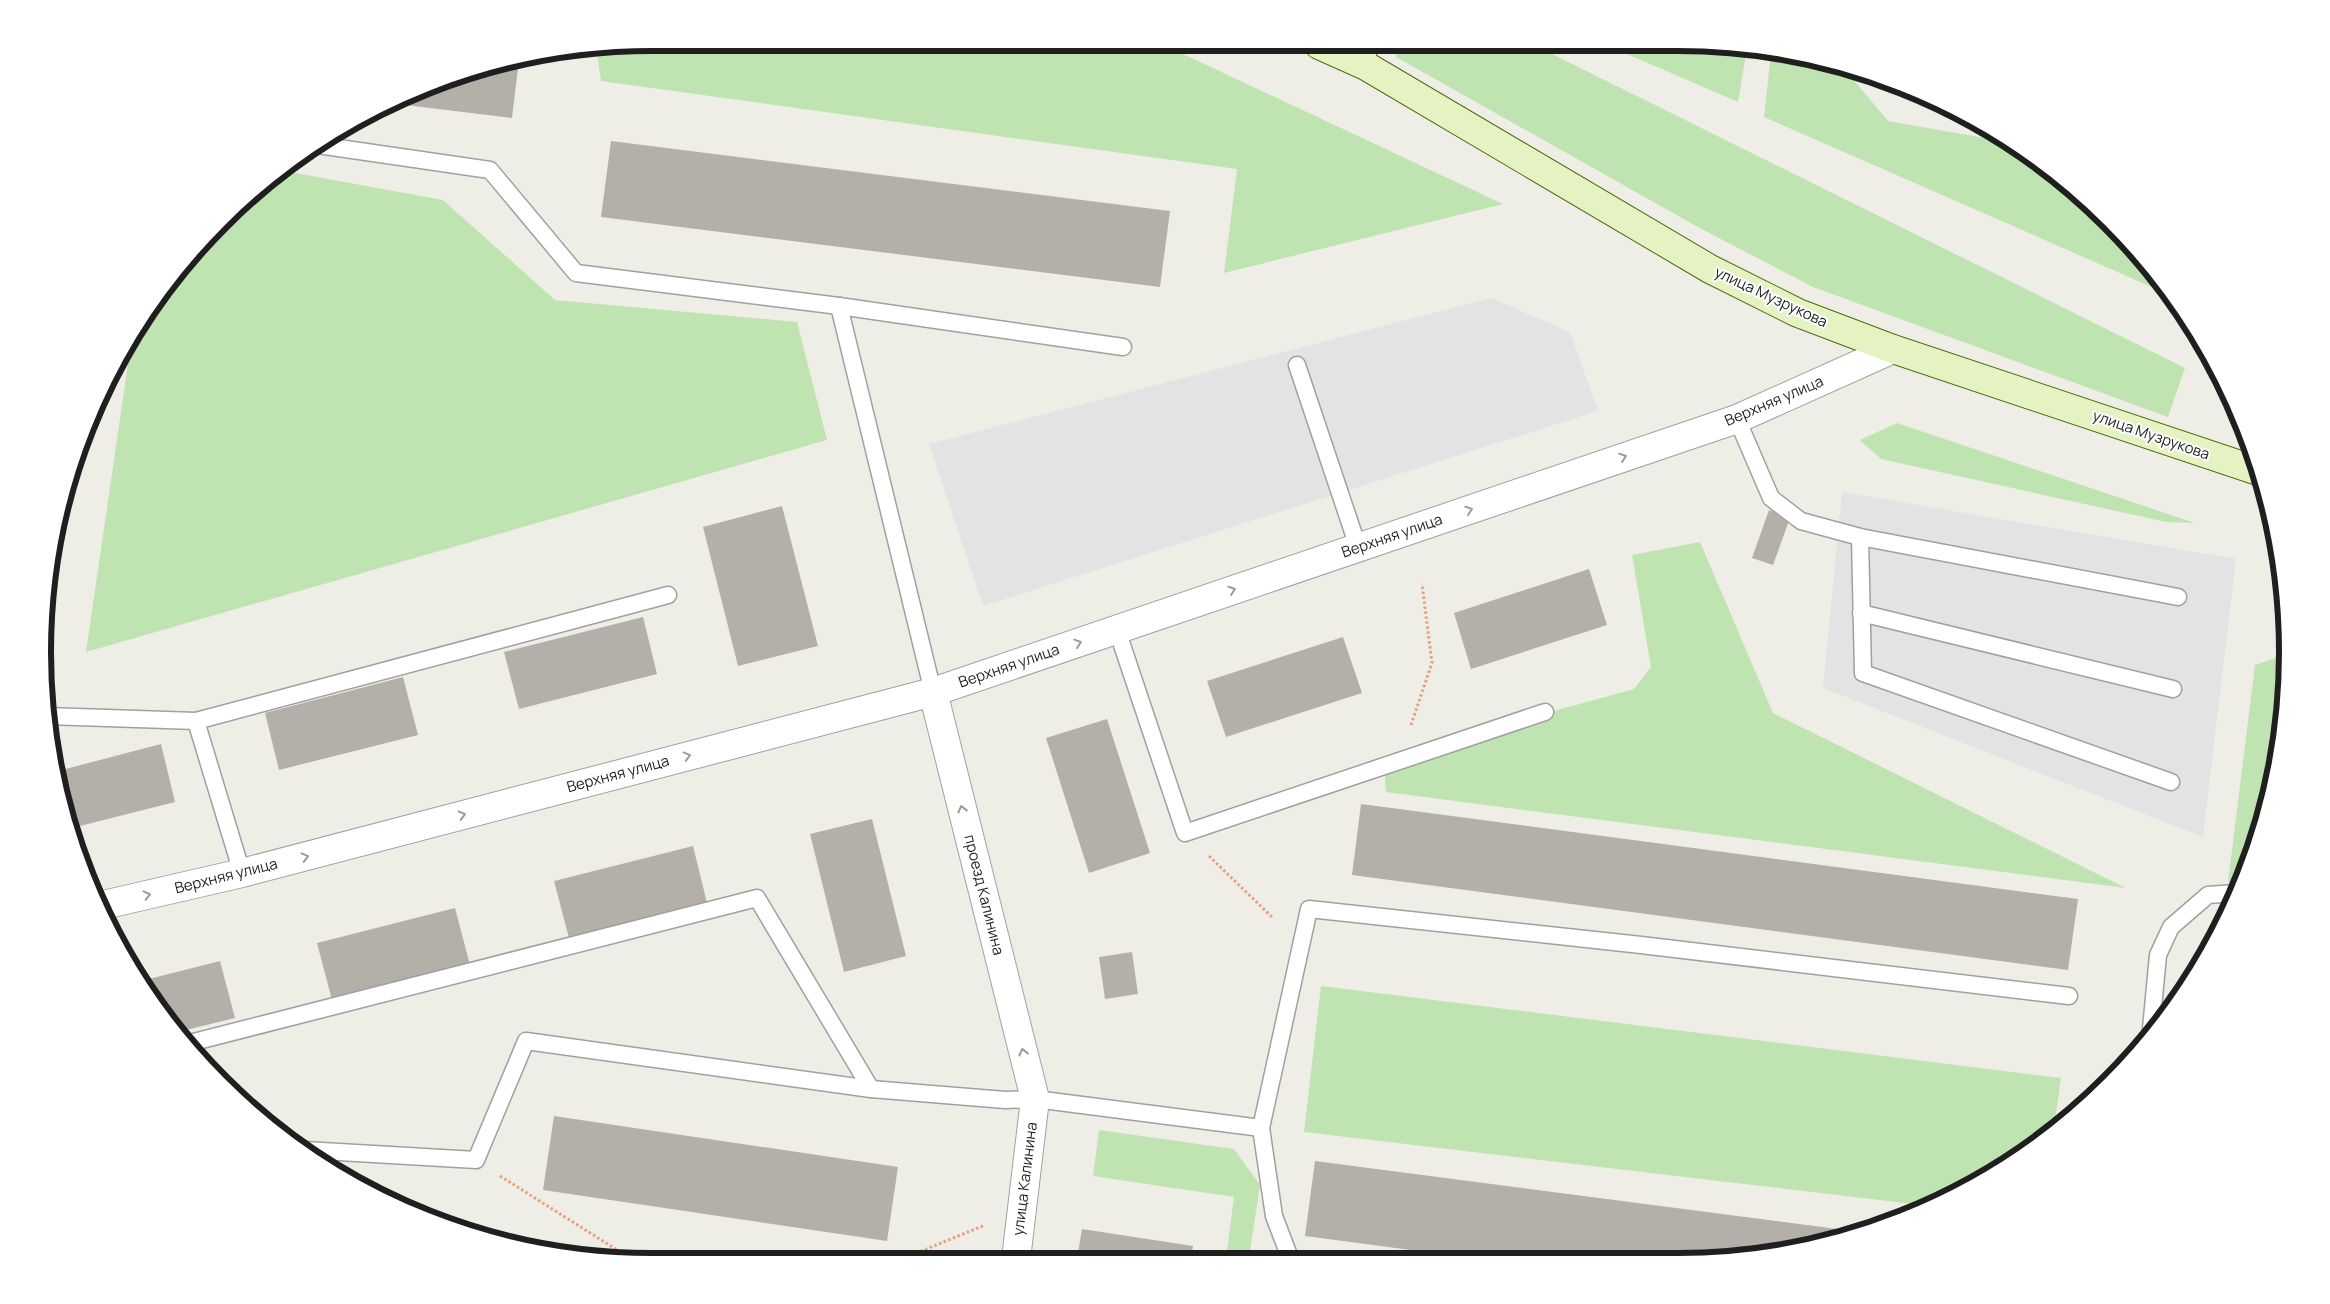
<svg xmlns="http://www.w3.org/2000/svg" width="2330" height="1304" font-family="Manrope,sans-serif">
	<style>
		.grass { fill: #c0e3b2 }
		.parking { fill: #e3e3e3 }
		.building { fill: #b4b0a9 }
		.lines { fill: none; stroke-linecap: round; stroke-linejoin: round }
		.lane-casing { stroke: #a0a0a0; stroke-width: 19 }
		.street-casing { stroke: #a0a0a0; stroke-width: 30 }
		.secondary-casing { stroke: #4e6a12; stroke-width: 30 }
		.path { stroke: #ea9e7c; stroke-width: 3; stroke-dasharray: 2.5 2.5; stroke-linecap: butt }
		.lane { stroke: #fff; stroke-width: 16 }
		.street { stroke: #fff; stroke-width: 28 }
		.secondary { stroke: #e5f2c1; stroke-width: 28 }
		.oneway { stroke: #9a9a9a }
		.labels { text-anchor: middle; stroke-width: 4; stroke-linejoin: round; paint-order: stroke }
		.street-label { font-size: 15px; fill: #1f1f1f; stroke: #fff }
		.rim { fill: none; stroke: #1f1f1f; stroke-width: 6 }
	</style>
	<rect width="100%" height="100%" fill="#efeee6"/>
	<g class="grass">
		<polygon points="1532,44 2185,368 2168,417 1813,287 1696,226 1396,57 1397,45"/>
		<polygon points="1604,44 1718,44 1747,49 1738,102"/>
		<polygon points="1166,46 1503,204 1224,273 1237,169 601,81 596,48"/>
		<polygon points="1771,53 1841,65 1888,121 2007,142 2080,194 2162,281 2170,295 1764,117"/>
		<polygon points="279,170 443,200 555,300 797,322 827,440 86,652 132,336 145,313 221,221"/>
		<polygon points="1897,423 2195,523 2166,522 1881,459 1860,440"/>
		<polygon points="1700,542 1773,713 2126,888 1386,792 1384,758 1634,689 1651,667 1632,555"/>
		<polygon points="2285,655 2282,732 2255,848 2240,881 2228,882 2255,665"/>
		<polygon points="1321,986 2061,1078 2054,1128 2016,1159 1922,1205 1304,1132"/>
		<polygon points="1099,1130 1234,1149 1260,1185 1249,1258 1226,1258 1234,1197 1093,1176"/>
	</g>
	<g class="parking">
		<polygon points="1491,298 1570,332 1598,411 983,606 929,444"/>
		<polygon points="1842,492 2236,559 2203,837 1823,688"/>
	</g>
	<g class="building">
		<polygon points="519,60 512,118 389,103 456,75"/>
		<polygon points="611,141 1170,211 1160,287 601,217"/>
		<polygon points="782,506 818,646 738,666 703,527"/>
		<polygon points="1769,510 1790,518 1773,565 1752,558"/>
		<polygon points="1589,569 1607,625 1471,669 1454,613"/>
		<polygon points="643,617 657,674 519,709 504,652"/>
		<polygon points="1343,637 1362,693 1226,737 1207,681"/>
		<polygon points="403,677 418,735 279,770 265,713"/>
		<polygon points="1107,719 1150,853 1089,873 1046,738"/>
		<polygon points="161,744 175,802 72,828 54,772"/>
		<polygon points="1361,804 2078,899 2068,970 1352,875"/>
		<polygon points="872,819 906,956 844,972 810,834"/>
		<polygon points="693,846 707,903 569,938 554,881"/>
		<polygon points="455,908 470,965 332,1000 317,943"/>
		<polygon points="1132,952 1138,994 1105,999 1099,957"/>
		<polygon points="220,961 235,1018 178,1032 141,981"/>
		<polygon points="554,1116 898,1167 887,1241 543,1190"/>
		<polygon points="1315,1161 1860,1232 1757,1256 1469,1257 1456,1256 1305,1236"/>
		<polygon points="1082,1229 1193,1246 1191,1258 1077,1259"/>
	</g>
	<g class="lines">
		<g class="lane-casing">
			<g id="lane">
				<polyline points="1366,66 1369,45"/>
				<polyline points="318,145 490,170 576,273 839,306 933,692"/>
				<polyline points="839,306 1123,347"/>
				<polyline points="1297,365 1358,547"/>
				<polyline points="1737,419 1771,498 1801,521 1860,537 2178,597"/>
				<polyline points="1860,537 1863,673 2171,782"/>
				<polyline points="1861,613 2173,689"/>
				<polyline points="1117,630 1185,833 1545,712"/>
				<polyline points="47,716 196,721 668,595"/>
				<polyline points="196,721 242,873"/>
				<polyline points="2151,1029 2158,955 2171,927 2208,895 2235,893"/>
				<polyline points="186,1044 757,898 871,1089"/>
				<polyline points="305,1150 476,1160 526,1041 871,1089 1005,1100 1035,1099 1261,1128"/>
				<polyline points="1290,1258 1274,1216 1261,1128 1309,909 1641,945 2069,996"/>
			</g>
		</g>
		<g class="street-casing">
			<g id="street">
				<polyline points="933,692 1035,1099 1016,1259"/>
				<polyline points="99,906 242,873 933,692 1737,419 1893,349"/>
			</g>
		</g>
		<g class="secondary-casing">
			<polyline id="secondary" points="1319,45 1366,66 1710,269 1798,313 1893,349 2258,471"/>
		</g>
		<g class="path">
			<polyline points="1411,725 1432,663 1422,584"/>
			<polyline points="1209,856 1272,917"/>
			<polyline points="500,1176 633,1260"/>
			<polyline points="902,1259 985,1225"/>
		</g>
		<use href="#lane" class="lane"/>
		<use href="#street" class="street"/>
		<use href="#secondary" class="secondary"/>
	</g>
	<defs><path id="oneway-chevron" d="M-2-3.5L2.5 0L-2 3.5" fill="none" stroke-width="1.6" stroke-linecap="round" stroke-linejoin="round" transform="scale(1.25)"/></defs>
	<g class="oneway">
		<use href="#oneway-chevron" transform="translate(1623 457) rotate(-19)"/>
		<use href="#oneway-chevron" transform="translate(1469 510) rotate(-19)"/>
		<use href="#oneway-chevron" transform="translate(1232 590) rotate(-19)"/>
		<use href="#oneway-chevron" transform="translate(1078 643) rotate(-19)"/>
		<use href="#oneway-chevron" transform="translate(687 756) rotate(-15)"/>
		<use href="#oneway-chevron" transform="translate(962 809) rotate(-104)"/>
		<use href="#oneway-chevron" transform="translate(462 815) rotate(-15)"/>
		<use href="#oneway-chevron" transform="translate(305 857) rotate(-15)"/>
		<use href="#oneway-chevron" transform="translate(147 895) rotate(-13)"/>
		<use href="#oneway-chevron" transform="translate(1023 1052) rotate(-104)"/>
	</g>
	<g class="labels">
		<g class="street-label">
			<text transform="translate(1771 297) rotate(25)" y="5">улица Музрукова</text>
			<text transform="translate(1774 401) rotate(-23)" y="5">Верхняя улица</text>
			<text transform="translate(2151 435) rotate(19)" y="5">улица Музрукова</text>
			<text transform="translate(1392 536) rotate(-19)" y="5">Верхняя улица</text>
			<text transform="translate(1009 666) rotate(-19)" y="5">Верхняя улица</text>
			<text transform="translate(618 774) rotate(-15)" y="5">Верхняя улица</text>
			<text transform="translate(226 876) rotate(-14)" y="5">Верхняя улица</text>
			<text transform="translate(984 895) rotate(76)" y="5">проезд Калинина</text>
			<text transform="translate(1025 1179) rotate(-83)" y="5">улица Калинина</text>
		</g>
	</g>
	<path d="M0 0H2330V1304H0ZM652 51H1678A601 601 0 0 1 2279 652V652A601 601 0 0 1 1678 1253H652A601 601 0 0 1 51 652V652A601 601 0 0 1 652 51Z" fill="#fff" fill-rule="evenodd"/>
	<path class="rim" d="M652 51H1678A601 601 0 0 1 2279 652V652A601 601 0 0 1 1678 1253H652A601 601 0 0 1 51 652V652A601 601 0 0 1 652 51Z"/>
</svg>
